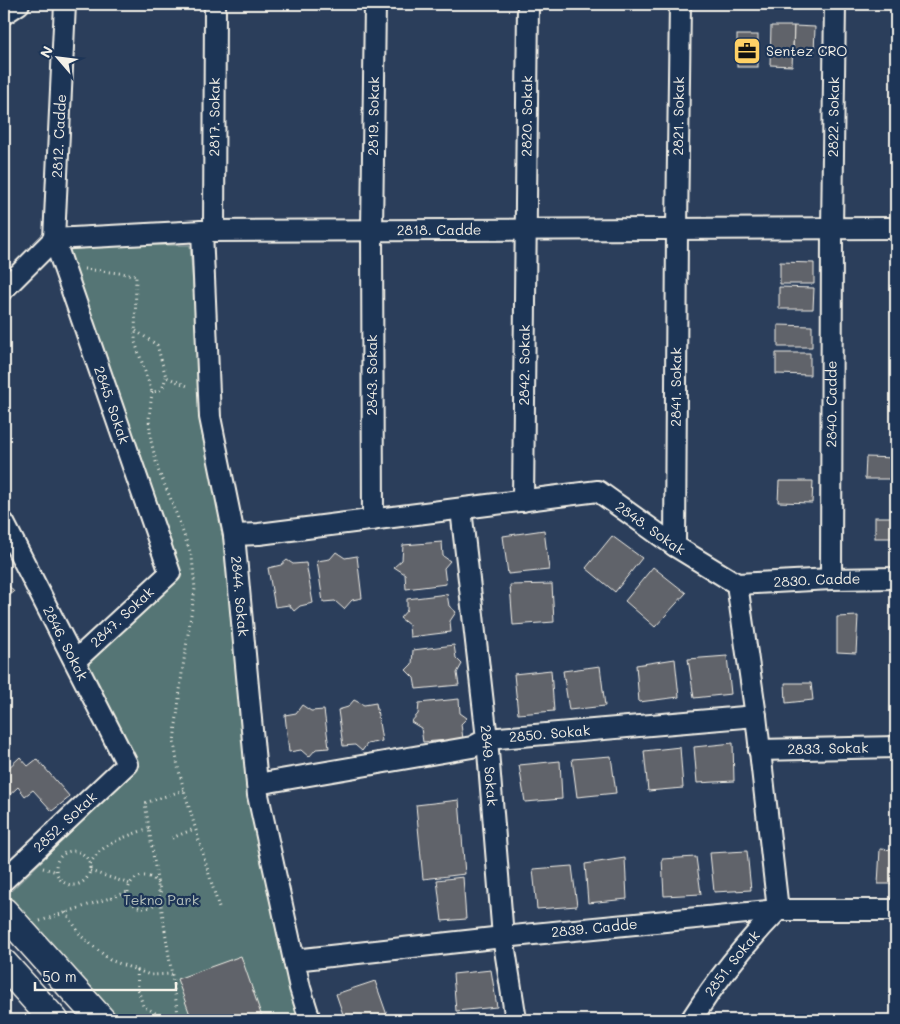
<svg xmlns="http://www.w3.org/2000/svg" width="900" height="1024" font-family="Mali,sans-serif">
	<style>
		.green { fill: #557574; stroke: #a4b3ae }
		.building { fill: #61636b; stroke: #f4f1e8 }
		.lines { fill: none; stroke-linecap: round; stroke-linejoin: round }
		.minor-casing { stroke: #f4f1e8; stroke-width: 24 }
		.secondary-casing { stroke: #f4f1e8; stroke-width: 31 }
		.path { stroke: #f4f1e8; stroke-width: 3; stroke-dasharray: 1 4; stroke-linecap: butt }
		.minor { stroke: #1d3557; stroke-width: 20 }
		.secondary { stroke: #1d3557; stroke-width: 28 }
		.labels { text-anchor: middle; stroke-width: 4.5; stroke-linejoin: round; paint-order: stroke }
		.poi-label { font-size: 14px; fill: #f4f1e8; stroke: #1d3557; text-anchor: start }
		.street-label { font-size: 14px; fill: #f4f1e8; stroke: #1d3557 }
		.park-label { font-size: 14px; fill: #b4bfba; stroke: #1d3557 }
	</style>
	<rect width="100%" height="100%" fill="#2b3e5b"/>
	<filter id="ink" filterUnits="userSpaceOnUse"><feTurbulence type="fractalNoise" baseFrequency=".02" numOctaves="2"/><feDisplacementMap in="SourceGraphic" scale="10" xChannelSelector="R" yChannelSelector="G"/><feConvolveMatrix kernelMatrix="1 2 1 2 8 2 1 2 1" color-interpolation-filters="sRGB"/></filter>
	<g filter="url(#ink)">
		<polygon class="green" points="67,245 190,245 202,410 223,540 246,762 303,1020 121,1020 7,895 139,766 86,663 172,586 181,575 64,267"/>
		<g class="building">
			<polygon points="771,26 794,26 792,66 770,65"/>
			<polygon points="794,26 815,27 814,55 793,54"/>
			<rect x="737" y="35" width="21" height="32"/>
			<polygon points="780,262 814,263 814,284 780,284"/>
			<polygon points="779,287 814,288 813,309 779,309"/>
			<polygon points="778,325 812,326 812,347 778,347"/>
			<polygon points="776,353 810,353 810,375 776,374"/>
			<polygon points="866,457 896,458 896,479 865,479"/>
			<polygon points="779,481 813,481 812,503 778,502"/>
			<rect x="875" y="517" width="21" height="21"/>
			<polygon points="544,530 549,570 508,574 503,536"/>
			<polygon points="612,536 642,558 615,592 586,568"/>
			<polygon points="442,542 443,556 450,561 444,568 446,584 406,589 405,574 394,567 402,560 403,545"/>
			<polygon points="336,552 345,558 357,556 362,598 352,600 344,609 335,601 323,602 317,561 330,559"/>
			<polygon points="287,560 293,564 306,563 313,603 300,606 294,611 289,605 275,607 268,568 281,565"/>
			<polygon points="653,567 686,593 655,627 625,601"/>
			<polygon points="4,580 14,592 4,600"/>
			<polygon points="552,584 554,622 513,625 510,585"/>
			<polygon points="447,594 449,606 456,612 450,621 451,632 410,637 409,625 400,618 407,610 407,599"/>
			<polygon points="858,616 856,653 837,652 837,617"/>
			<polygon points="454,645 456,658 462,664 457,673 459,685 416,689 414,678 406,670 412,664 413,650"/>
			<polygon points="727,656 731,694 694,698 688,659"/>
			<polygon points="675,659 679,697 639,702 636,665"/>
			<polygon points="600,666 605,706 569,710 563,671"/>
			<polygon points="551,670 554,711 518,714 514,674"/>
			<polygon points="785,683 811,683 813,700 786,703"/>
			<polygon points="459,699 460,713 467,718 461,724 463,739 423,742 421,728 411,722 418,714 419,703"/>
			<polygon points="354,700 364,705 376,703 382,741 367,744 362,751 355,745 343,746 338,710 348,707"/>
			<polygon points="302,705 311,711 324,710 329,748 316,749 309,757 301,750 289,752 285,715 296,713"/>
			<polygon points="4,740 10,747 4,752"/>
			<polygon points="733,743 734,781 697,783 694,747"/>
			<polygon points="680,747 683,788 648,791 644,751"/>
			<polygon points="611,756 616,793 577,797 572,759"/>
			<polygon points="20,757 28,766 37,759 70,797 52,811 33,790 25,796 18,787 4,800 4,772"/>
			<polygon points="560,761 562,799 525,802 519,765"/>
			<polygon points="459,800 465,874 423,879 416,805"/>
			<polygon points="880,849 896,850 896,884 878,884"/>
			<polygon points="747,851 751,890 714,892 710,853"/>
			<polygon points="696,857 701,894 664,896 662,859"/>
			<polygon points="625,858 627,899 588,903 585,864"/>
			<polygon points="572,866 577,906 537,909 533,869"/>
			<polygon points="463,877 466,919 442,921 437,880"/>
			<polygon points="241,956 263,1020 192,1020 177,979"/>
			<polygon points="491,970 497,1007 456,1011 453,974"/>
			<polygon points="375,981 388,1018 380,1020 345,1020 336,994"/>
		</g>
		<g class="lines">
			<g class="minor-casing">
				<g id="minor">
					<path id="s1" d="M65,4L54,239L170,573L75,661"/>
					<polyline points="4,14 19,4"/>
					<path id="s2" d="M202,231L210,417L234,535L258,795L300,988L310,1020"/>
					<path id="s3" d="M214,231L215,4"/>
					<path id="s4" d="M4,289L54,239L202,231L896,228"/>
					<path id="s5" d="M523,501L528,4"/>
					<path id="s6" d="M461,509L487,739L503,937L516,1020"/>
					<path id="s7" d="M373,520L372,230L375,4"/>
					<path id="s8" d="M4,523L127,764L4,880"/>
					<path id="s9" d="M234,535L259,534L598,491L675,546L737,584L756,716L778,910"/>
					<path id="s10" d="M675,546L677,229L680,4"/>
					<path id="s11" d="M831,579L832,229L835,4"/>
					<path id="s12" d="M737,584L831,579L896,578"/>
					<path id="s13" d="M759,750L896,747"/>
					<path id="s14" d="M257,784L472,747L487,739L756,716"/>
					<path id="s15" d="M294,960L503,937L778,910H896"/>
					<path id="s16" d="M691,1020C717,979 744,945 778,910"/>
				</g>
			</g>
			<g class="secondary-casing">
				<g id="secondary">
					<polyline points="4,912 101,1020"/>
					<polyline points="4,964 54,1020"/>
				</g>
			</g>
			<g class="path">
				<polyline points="84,269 136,275 135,342 152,392 159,391 163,387 166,377"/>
				<polyline points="136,331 157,345 166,377 190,387"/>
				<polyline points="152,392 149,419 151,441 158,470 170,497 192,557 195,589 182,673 174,742 178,767 184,790 219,908"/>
				<polyline points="172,838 194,829"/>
				<circle cx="73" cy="868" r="17"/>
				<path d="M90,864C102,842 127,837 149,828"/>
				<polyline points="43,868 57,872"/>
				<polyline points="90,871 130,884"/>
				<circle cx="144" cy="892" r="16"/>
				<polyline points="66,912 81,936 110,960 150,975 172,974"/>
				<polyline points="40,921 128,892"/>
				<polyline points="137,970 138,989 143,1006 159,1015 178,1020"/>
				<polyline points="179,1020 145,803 184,790"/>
			</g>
			<use href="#minor" class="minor"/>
			<use href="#secondary" class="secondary"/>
		</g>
	</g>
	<defs>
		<g id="office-square" transform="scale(1.4375)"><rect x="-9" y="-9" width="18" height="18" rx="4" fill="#ffd166" stroke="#1d3557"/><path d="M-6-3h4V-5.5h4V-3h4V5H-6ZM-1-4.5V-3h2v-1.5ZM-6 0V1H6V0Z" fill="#111"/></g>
	</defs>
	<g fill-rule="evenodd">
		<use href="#office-square" x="747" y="51"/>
	</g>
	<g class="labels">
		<g class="poi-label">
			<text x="766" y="56">Sentez CRO</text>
		</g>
		<g class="street-label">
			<text dy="5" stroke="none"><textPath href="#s5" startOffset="385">2820. Sokak</textPath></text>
			<text dy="5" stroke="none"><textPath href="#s10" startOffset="430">2821. Sokak</textPath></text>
			<text dy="5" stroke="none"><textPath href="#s11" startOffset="462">2822. Sokak</textPath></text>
			<text dy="5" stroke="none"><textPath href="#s3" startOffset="114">2817. Sokak</textPath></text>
			<text dy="5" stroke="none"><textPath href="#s7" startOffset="404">2819. Sokak</textPath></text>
			<text transform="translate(59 136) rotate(-87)" y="5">2812. Cadde</text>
			<text dy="5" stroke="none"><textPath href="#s4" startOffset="456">2818. Cadde</textPath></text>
			<text dy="5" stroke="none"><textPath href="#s5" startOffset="136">2842. Sokak</textPath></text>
			<text transform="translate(372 375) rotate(-90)" y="5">2843. Sokak</text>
			<text dy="5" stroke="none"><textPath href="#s10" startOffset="159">2841. Sokak</textPath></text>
			<text dy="5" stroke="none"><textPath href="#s11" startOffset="175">2840. Cadde</textPath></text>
			<text dy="5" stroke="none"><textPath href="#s1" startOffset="411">2845. Sokak</textPath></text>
			<text dy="5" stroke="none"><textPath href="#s9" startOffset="431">2848. Sokak</textPath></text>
			<text dy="5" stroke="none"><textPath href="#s12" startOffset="80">2830. Cadde</textPath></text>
			<text dy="5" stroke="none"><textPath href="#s2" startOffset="368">2844. Sokak</textPath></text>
			<text transform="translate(122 617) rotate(-43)" y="5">2847. Sokak</text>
			<text dy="5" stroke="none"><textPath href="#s8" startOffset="135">2846. Sokak</textPath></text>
			<text dy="5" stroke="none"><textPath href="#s14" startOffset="298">2850. Sokak</textPath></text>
			<text dy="5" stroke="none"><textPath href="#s13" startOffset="69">2833. Sokak</textPath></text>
			<text dy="5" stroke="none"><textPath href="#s6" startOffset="258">2849. Sokak</textPath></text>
			<text transform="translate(65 822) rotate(-43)" y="5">2852. Sokak</text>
			<text dy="5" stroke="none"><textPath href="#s15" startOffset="302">2839. Cadde</textPath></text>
			<text dy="5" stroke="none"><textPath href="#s16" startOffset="70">2851. Sokak</textPath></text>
		</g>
		<g class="park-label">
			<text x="161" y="905">Tekno Park</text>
		</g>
	</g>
	<rect width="900" height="1024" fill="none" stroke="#1d3557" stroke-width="20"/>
	<rect x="10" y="10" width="880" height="1004" fill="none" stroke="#f4f1e8" stroke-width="2" filter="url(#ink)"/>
	<g transform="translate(58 58) rotate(298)" stroke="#1d3557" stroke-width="4" paint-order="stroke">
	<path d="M0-4L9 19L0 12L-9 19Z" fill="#f4f1e8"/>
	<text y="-8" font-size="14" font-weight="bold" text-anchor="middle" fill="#f4f1e8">N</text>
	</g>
	<path d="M35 982v8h141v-8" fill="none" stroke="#f4f1e8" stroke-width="2.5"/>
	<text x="42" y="982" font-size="15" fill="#f4f1e8" stroke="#1d3557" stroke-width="4" paint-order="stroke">50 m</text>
</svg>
